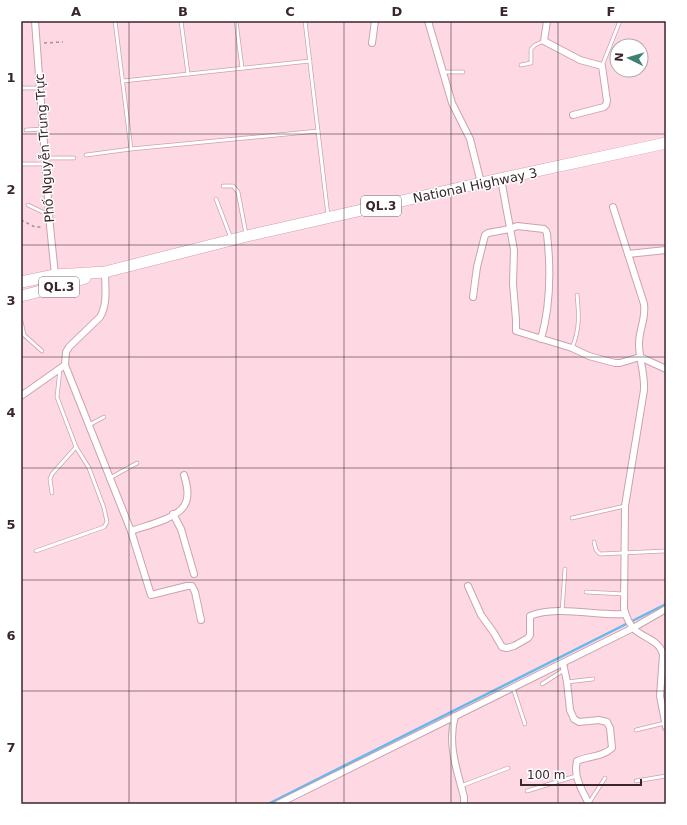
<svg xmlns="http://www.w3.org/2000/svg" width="687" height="825" font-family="'DejaVu Sans',sans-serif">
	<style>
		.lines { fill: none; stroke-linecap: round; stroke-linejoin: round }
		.stream { stroke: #66b8ed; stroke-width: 2.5 }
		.lane-casing { stroke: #cda1ae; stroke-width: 4.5 }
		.street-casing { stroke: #cda1ae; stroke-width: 8 }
		.highway-casing { stroke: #cda1ae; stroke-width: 12 }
		.path { stroke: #aa8d96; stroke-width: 1.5; stroke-dasharray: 3 3; stroke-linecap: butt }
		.lane { stroke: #fff; stroke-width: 3 }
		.street { stroke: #fff; stroke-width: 6 }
		.highway { stroke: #fff; stroke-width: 11 }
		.grid { fill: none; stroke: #39272d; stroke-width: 1; stroke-opacity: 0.55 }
		.labels { text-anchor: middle; stroke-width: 3; stroke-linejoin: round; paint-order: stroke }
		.shield { fill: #fff; stroke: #74686c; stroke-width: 1 }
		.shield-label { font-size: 12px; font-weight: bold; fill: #39272d }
		.street-label { font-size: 13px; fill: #39272d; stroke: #fff }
		.neatline { fill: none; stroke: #39272d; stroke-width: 1.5 }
		.grid-label { font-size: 13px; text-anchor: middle; font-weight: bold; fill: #39272d }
	</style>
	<rect width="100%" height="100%" fill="#fed9e4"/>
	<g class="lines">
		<polyline class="stream" points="268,804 666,604"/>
		<g class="lane-casing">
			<g id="lane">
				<polyline points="115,21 131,149"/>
				<polyline points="181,21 188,74"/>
				<polyline points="236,21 242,68"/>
				<polyline points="305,21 328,216"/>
				<polyline points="521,65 531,63 531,49 535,45 544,41"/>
				<polyline points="602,66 620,21"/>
				<polyline points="444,72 463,72"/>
				<polyline points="123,81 310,61"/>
				<polyline points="21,88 40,88"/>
				<polyline points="26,130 43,129"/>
				<polyline points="86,155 131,149 318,131"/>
				<polyline points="45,158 74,158"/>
				<polyline points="21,164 45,164"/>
				<polyline points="223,186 233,186 238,192 246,234"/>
				<polyline points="216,199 231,238"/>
				<polyline points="28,205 49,215"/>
				<polyline points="21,321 24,335 42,351"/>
				<path d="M572,348C580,329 579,314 577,295"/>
				<polyline points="89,425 104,417"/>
				<polyline points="110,478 137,463"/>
				<polyline points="52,493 50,479 52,474 76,447"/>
				<polyline points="572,518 625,506"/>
				<polyline points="594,542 596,550 600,554 665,551"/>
				<polyline points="36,551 104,527 107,522 104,508 89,468 76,447 60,405 57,397 60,369"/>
				<polyline points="586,592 624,594"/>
				<polyline points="562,612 565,569"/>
				<polyline points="567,682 593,679"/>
				<polyline points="542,684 564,670"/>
				<polyline points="513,688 525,724"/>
				<polyline points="636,730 665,723"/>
				<polyline points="636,781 666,776"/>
				<polyline points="461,786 508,768"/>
				<polyline points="527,791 576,776"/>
				<polyline points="589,803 605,778"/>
			</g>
		</g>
		<g class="street-casing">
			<g id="street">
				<polyline points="35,21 50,226 55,275"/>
				<polyline points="428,21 452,103 470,139 481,183"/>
				<polyline points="547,21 544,41 580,60 602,66 607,101 606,105 604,107 573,115"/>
				<polyline points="372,43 375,21"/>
				<polyline points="501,179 514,250 513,284 516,320 516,331 572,348 589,356 615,363 620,363 640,357 666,369"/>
				<path d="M613,207L644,304C646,320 639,329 639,344C639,359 645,374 644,390L625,506L624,609C626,616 629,624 634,629C643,638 660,640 663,655L660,696L666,727"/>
				<polyline points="628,254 666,250"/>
				<path d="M105,272C105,287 108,304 100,317L69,347L66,352L65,365L131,531L151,595L187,586H192L195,592L201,620"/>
				<path d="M473,297L477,267L485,235L488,233L510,229L517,226L544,229L546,231L547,234C551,270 551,304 541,339"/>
				<polyline points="21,396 65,365"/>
				<polyline points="173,514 181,529 194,574"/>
				<path d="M131,531C145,526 176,519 184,506C190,497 187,485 184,475"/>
				<path d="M468,586L481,615L494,633L502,647L507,648L514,646L528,638L530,635V616C556,605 597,616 625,614"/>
				<path d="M563,663L567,682L570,710L574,719L579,722L599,720L607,722L610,728L612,748C603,757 588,756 577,761C573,777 582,790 589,804"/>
				<path d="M455,716C447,744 457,770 464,797V804"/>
				<polyline points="278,804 633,628 666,609"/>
			</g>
		</g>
		<g class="highway-casing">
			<g id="highway">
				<polyline points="21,282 55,275 105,272 247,236 481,183 666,143"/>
				<polyline points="21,296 65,285 85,278"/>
			</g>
		</g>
		<g class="path">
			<polyline points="44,43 63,42"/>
			<polyline points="21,220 35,227 43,227"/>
		</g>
		<use href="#lane" class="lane"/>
		<use href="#street" class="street"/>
		<use href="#highway" class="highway"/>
	</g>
	<path class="grid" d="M129,21V804M236,21V804M344,21V804M451,21V804M558,21V804M21,134H666M21,245H666M21,357H666M21,468H666M21,580H666M21,691H666"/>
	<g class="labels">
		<g class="shield">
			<rect x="361" y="196" width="40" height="20" rx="3"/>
			<rect x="39" y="277" width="40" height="20" rx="3"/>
		</g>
		<g class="shield-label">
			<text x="381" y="210">QL.3</text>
			<text x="59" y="291">QL.3</text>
		</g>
		<g class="street-label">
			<text transform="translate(44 148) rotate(-94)" y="5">Phố Nguyễn Trung Trực</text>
			<text transform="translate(475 185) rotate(-12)" y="5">National Highway 3</text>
		</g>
	</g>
	<rect width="687" height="825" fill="none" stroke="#ffffff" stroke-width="44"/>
	<g transform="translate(629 58) rotate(275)"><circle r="19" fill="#ffffff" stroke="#b0a9ab"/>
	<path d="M0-3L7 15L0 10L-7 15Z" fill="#3e8173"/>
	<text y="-6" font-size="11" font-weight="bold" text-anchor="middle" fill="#39272d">N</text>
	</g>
	<path d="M521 779v6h120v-6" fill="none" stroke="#39272d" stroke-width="2"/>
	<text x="527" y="779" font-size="12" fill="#39272d" stroke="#ffffff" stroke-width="3" paint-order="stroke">100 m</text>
	<rect x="22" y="22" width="643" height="781" class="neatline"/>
	<g class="grid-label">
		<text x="76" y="16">A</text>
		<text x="183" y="16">B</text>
		<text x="290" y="16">C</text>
		<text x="397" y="16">D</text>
		<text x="504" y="16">E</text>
		<text x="611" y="16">F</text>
		<text x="11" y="82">1</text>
		<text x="11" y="194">2</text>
		<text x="11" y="305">3</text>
		<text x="11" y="417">4</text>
		<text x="11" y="529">5</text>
		<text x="11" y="640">6</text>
		<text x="11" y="752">7</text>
	</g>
</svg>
